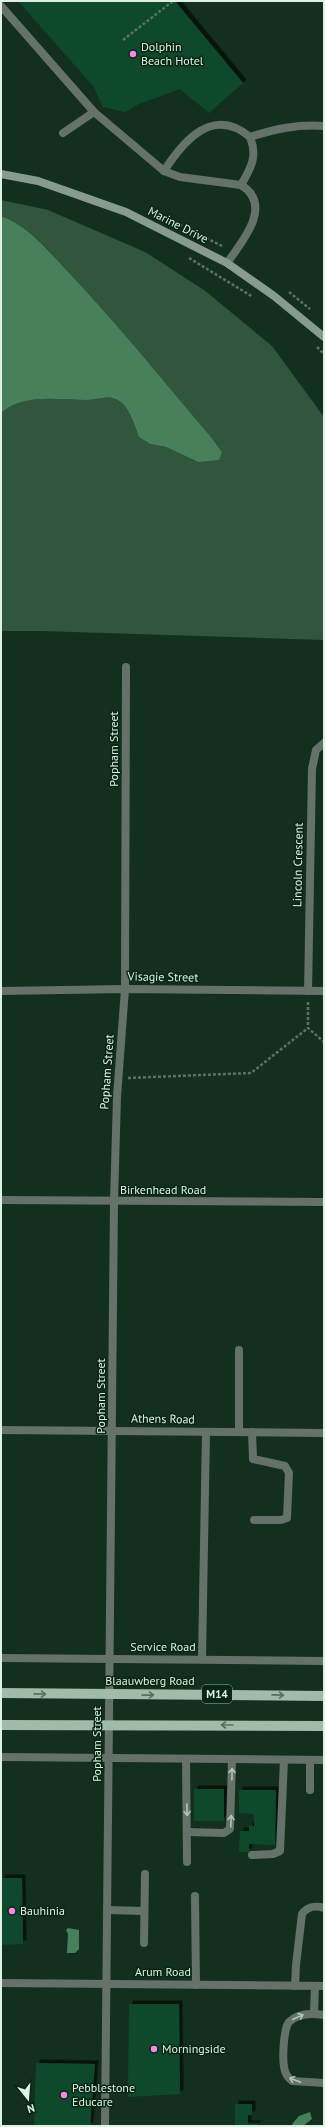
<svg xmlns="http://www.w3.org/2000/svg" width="325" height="2127" font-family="'PT Sans',sans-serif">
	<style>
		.green { fill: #31563e }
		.water { fill: #49805c }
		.building { fill: #0e4929; filter: url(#shadow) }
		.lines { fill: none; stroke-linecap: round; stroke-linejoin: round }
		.path { stroke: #597262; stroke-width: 2.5; stroke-dasharray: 3 2; stroke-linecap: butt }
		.service { stroke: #657269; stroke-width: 8 }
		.minor { stroke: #657269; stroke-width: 8 }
		.secondary { stroke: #879c8d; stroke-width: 8 }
		.primary { stroke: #a0bca8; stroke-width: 10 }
		.oneway { stroke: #54715e }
		.oneway2 { stroke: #b4c4b9 }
		.poi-dot { fill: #fb87e5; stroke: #082614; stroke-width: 1.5 }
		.labels { text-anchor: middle; stroke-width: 3; stroke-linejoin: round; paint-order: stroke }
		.shield { fill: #082614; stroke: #9eb3a6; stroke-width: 1 }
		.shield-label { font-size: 11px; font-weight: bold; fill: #dff0e4 }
		.poi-label { font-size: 12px; fill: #dff0e4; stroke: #082614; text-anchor: start }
		.street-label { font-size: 12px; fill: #dff0e4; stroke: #082614 }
	</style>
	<defs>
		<filter id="shadow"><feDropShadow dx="3.5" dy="-3.5" stdDeviation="0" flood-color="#0009"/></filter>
	</defs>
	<rect width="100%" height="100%" fill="#13301e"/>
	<path class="green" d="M1,200L48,210L145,252L204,290L272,346L324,417V640L41,631H1V413C24,393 57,400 86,400C100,400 111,392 123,404C131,412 135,427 139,437L150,444L166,447L198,462L222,452L211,437C165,383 121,328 72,276C51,253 31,227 1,216Z"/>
	<g class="water">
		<path d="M1,216C31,227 51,254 72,276C121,328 165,383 211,437L222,452L219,460L198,462L166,447L150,444L139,437C135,427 131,412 123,404C111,392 100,400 86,400C57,400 24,393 1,413Z"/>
		<polygon points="68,1928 79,1930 79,1949 75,1953 67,1953 68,1934 66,1930"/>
		<polygon points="310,2112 312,2119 303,2126 294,2126 292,2124 299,2116"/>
	</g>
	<g class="building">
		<polygon points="18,1 175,1 243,83 209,113 180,89 139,104 125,112 103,107 93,86"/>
		<rect x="194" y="1789" width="30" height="32"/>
		<polygon points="239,1790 276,1790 275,1845 249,1844 249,1852 239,1852 240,1831 249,1831 249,1826 254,1826 254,1814 239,1813"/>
		<polygon points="1,1878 22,1878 23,1944 1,1945"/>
		<polygon points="129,2004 179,2004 180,2094 128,2097"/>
		<polygon points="36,2063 95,2064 90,2126 34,2126"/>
		<polygon points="235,2104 252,2104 252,2115 248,2115 248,2124 257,2124 257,2126 235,2126"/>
	</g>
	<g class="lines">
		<g class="path">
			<polyline points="123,40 173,1"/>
			<polyline points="157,213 222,246"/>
			<polyline points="189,258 253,297"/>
			<polyline points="289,292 310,309"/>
			<polyline points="317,347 324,354"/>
			<polyline points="308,1002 308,1028 324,1042"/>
			<polyline points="128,1078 251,1073 308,1028"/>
		</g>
		<g class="service">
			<polyline points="1,6 94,112 164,171"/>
			<polyline points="63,133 94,112"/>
			<path d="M241,185C251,168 258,156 250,137C275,129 297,124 324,126"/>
			<path d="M227,263C242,242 274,205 241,185L180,177L164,171C184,140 213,106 250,137"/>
			<polyline points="252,1432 253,1459 285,1466 289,1473 287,1518 281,1520 254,1520"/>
			<polyline points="202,1659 206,1432"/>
			<polyline points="186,1759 187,1862"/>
			<polyline points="310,1790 310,1760"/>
			<polyline points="187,1832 224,1833 230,1829 232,1759"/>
			<polyline points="252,1855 273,1854 280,1851 284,1760"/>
			<polyline points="195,1896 196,1985"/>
			<polyline points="108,1910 143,1911"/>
			<polyline points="144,1943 145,1874"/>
			<path d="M295,1986L296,1965L302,1914C307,1907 315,1905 324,1908"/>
			<polyline points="314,2013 315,1986"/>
			<path d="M324,2015C312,2013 298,2013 289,2022C283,2030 282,2062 285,2071C286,2076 289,2078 292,2081L324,2083"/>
		</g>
		<g class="minor">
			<polyline points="1,991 125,989 324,991"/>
			<polyline points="308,991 312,769 316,750 324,743"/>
			<polyline points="1,1200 324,1202"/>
			<polyline points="239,1350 239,1432"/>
			<polyline points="1,1430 324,1433"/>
			<polyline points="1,1658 324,1661"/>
			<polyline points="1,1757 324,1760"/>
			<polyline points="1,1983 324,1986"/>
			<polyline points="105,2126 114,1201 117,1097 125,989 126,667"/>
		</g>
		<polyline class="secondary" points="1,174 38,181 126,212 227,263 274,296 324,337"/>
		<g class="primary">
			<polyline points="1,1693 324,1696"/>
			<polyline points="1,1725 324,1726"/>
		</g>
	</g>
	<defs><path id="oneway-shaft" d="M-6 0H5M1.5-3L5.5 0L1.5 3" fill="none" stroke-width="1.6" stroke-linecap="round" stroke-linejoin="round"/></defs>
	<g class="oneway">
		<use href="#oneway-shaft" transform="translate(40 1694) rotate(1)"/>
		<use href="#oneway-shaft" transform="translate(148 1695) rotate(-1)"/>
		<use href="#oneway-shaft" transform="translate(278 1695) rotate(1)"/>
		<use href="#oneway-shaft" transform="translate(227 1725) rotate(-180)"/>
	</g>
	<g class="oneway2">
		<use href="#oneway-shaft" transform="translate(232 1774) rotate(-89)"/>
		<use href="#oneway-shaft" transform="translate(187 1810) rotate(89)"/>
		<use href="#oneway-shaft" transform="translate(231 1821) rotate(-88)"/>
		<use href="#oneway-shaft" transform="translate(298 2017) rotate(-25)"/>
		<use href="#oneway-shaft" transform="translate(295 2080) rotate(-159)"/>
	</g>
	<g class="poi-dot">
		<circle cx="133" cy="54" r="4"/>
		<circle cx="12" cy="1911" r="4"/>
		<circle cx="154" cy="2049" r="4"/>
		<circle cx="64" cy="2095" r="4"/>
	</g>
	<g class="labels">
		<rect class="shield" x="202" y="1685" width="30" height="18" rx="3"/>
		<g class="shield-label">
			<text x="217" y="1698">M14</text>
		</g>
		<g class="poi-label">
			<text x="141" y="51">Dolphin<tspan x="141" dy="14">Beach Hotel</tspan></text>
			<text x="20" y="1915">Bauhinia</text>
			<text x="162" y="2053">Morningside</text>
			<text x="72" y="2092">Pebblestone<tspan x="72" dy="14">Educare</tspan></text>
		</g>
		<g class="street-label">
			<text transform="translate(178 225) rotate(27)" y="4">Marine Drive</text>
			<text transform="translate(114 749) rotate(-90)" y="4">Popham Street</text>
			<text transform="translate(298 865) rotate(-89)" y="4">Lincoln Crescent</text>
			<text transform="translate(163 977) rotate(1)" y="4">Visagie Street</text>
			<text transform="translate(107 1072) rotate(-86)" y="4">Popham Street</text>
			<text x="163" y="1194">Birkenhead Road</text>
			<text transform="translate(101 1396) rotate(-90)" y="4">Popham Street</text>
			<text transform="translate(163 1419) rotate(1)" y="4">Athens Road</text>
			<text x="163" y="1651">Service Road</text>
			<text x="150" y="1685">Blaauwberg Road</text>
			<text transform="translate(97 1744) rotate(-90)" y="4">Popham Street</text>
			<text x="163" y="1976">Arum Road</text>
		</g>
	</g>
	<rect width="325" height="2127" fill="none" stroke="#dff0e4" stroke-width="4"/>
	<g transform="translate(28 2099) rotate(163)" stroke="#082614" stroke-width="3" paint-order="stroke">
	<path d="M0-3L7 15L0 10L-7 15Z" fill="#dff0e4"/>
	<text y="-6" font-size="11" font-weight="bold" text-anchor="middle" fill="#dff0e4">N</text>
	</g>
</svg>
